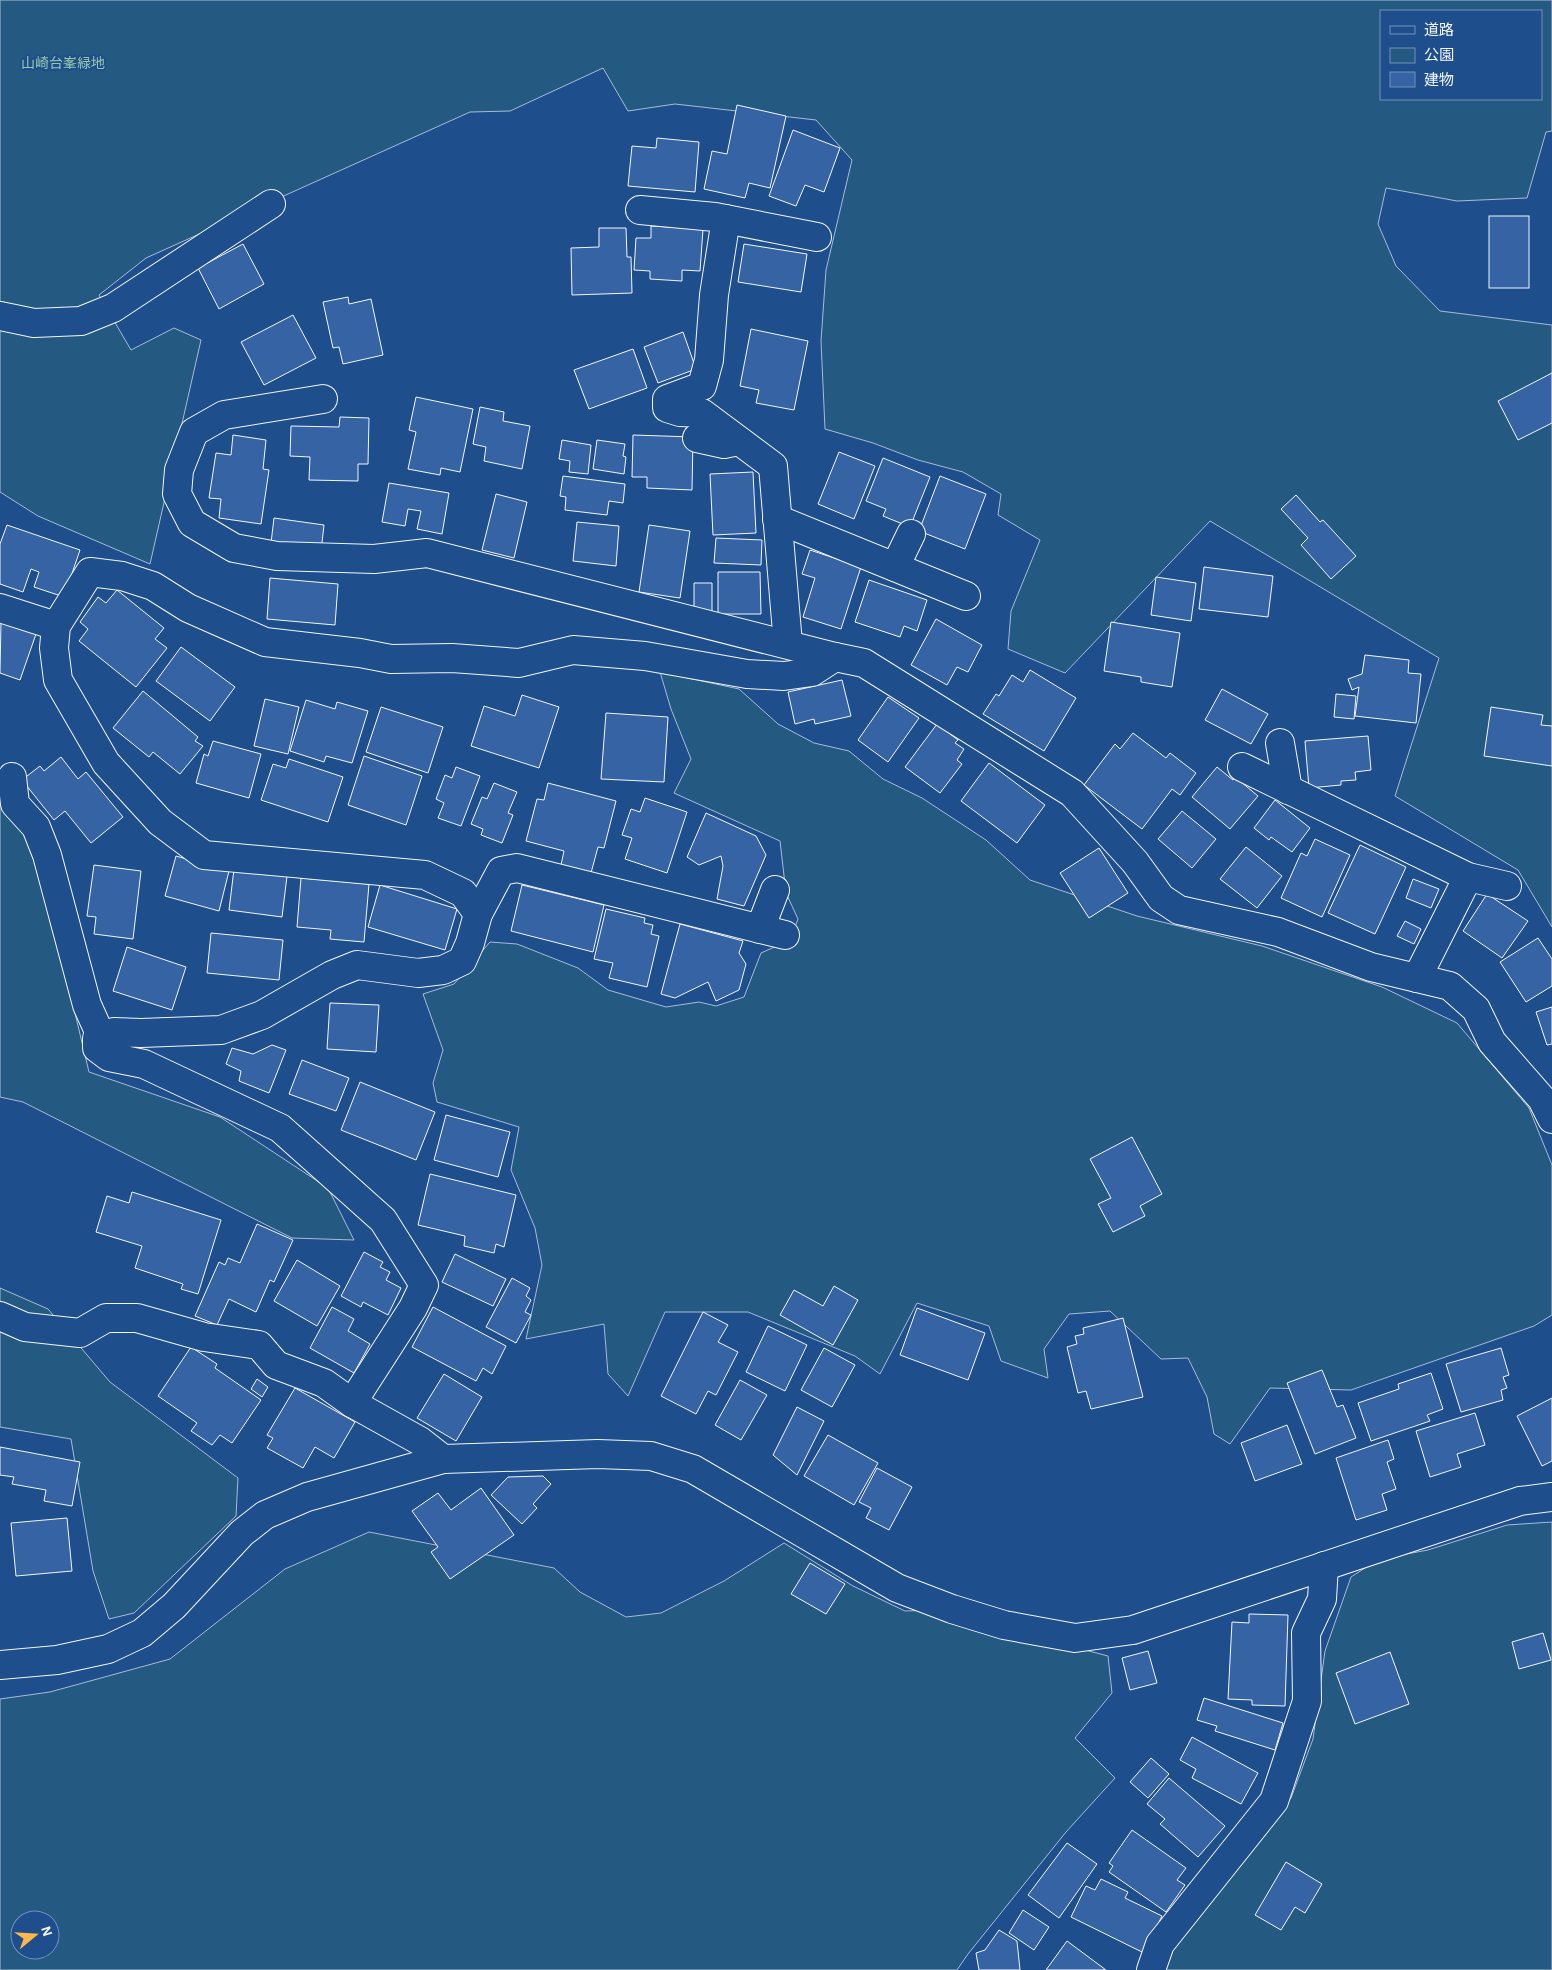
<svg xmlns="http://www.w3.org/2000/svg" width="1552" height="1970" font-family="'Alegreya Sans','Noto Sans JP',sans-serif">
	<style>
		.green { fill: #245a82; stroke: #a8bbd7; fill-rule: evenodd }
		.building { fill: #3563a3; stroke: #f2f6ff }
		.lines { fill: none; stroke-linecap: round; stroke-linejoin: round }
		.minor-casing { stroke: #f2f6ff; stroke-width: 30 }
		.minor { stroke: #1f4e8c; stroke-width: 28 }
		.labels { text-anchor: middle; stroke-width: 4; stroke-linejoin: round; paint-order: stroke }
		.park-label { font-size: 14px; fill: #97c8a6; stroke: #1f4e8c }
	</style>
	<rect width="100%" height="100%" fill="#1f4e8c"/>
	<g class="green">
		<path d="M0,0H1552V131L1546,132L1527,198L1457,201L1386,188L1378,224L1396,266L1440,311L1552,325V927L1518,870L1395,796L1439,658L1210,521L1065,673L1008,649L1011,611L1040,540L998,515L1001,494L963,472L918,460L873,443L825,429L821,341L826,270L852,160L816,120L675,104L628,111L603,68L510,111L470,112L146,258L99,295L131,350L174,328L201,340L150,564L38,516L0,492ZM1381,11H1541V99H1381Z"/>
		<polygon points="660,672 739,689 778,724 814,743 849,751 883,779 922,798 986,840 1030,880 1137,916 1262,946 1382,987 1457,1023 1529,1108 1552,1165 1552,1315 1534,1326 1351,1390 1270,1388 1230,1444 1214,1434 1207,1397 1188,1358 1161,1359 1110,1311 1069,1314 1044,1349 1048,1378 1001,1361 989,1326 917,1303 880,1374 855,1356 748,1312 665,1312 628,1396 608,1374 604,1324 526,1339 542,1265 535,1228 511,1170 519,1127 437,1102 433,1083 443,1050 423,994 454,984 490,942 517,944 578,968 608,990 666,1007 699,1002 716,1006 744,997 761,953 790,940 798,919 786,893 780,841 674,793 691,759 671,709"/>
		<polygon points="0,776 37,853 89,1072 220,1117 328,1188 354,1240 292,1238 23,1102 0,1097"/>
		<polygon points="0,1288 48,1309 110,1382 238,1478 236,1516 134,1613 109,1619 93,1571 71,1439 0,1427"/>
		<polygon points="1552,1522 1552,1970 1161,1970 1167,1949 1291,1798 1313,1739 1325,1651 1351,1577 1379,1559 1428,1550 1507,1525"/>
		<path d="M369,1532L554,1568L580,1592L626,1617L661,1613L724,1581L784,1543L853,1586L905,1611L933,1610L1108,1656L1112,1693L1075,1738L1115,1778L1066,1832L968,1954L957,1970H0V1699L50,1692L170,1659L285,1569ZM20,1920H50V1950H20Z"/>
	</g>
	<g class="building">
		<polygon points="737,105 786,116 770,188 749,183 745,198 704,189 712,151 727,154"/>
		<polygon points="793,130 840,148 824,192 805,185 796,206 769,196"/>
		<polygon points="657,138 699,142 695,192 628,186 632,146 656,148"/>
		<rect x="1489" y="216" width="40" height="72"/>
		<polygon points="651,226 703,229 700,271 682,270 682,281 650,279 650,271 634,270 636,238 651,238"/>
		<polygon points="599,228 626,228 627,257 631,257 632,293 572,295 571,248 599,247"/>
		<polygon points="243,244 264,284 219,309 198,268"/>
		<polygon points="744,244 807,254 801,292 738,282"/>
		<polygon points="348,297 349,304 371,299 383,355 343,364 339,347 333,348 323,302"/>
		<polygon points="293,315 316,358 264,385 241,342"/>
		<polygon points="751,329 808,341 794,410 756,403 759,390 740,386"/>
		<polygon points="683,332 696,369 658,383 644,347"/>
		<polygon points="633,349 647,388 589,409 574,370"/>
		<polygon points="1552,373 1552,423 1518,440 1498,401"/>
		<polygon points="416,397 473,409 460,472 441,468 440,475 408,469 416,432 409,430"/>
		<polygon points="480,407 504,412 503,421 530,426 522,469 484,461 486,447 473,444"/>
		<polygon points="340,417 369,418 368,464 358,464 358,481 309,480 310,457 290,456 291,426 339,427"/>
		<polygon points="233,435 266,440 263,469 269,470 261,524 219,518 221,499 209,498 216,453 231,455"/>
		<polygon points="633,435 693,437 692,490 647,488 647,477 632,477"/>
		<polygon points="562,440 591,445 588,474 569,472 570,461 559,459"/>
		<polygon points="597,440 625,444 623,456 626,457 624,474 593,469"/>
		<polygon points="839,452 875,466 854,519 818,504"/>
		<polygon points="883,458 930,477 910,527 883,516 886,509 866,501"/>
		<polygon points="753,472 756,533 713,535 710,474"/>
		<polygon points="563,476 625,484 623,503 609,501 607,515 565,510 566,497 560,496"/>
		<polygon points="940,476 986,494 965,549 919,531"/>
		<polygon points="389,483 449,493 442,534 417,529 421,511 408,509 405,526 382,522"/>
		<polygon points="496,494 527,502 514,558 482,550"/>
		<polygon points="1296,495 1320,522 1323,520 1356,556 1331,579 1301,545 1308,538 1281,509"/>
		<polygon points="274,518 324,525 321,551 271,543"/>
		<polygon points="577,522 619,526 616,566 573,561"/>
		<polygon points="7,525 80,550 64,597 34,587 39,572 31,569 23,592 0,584 0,544"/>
		<polygon points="649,525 690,531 680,598 639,592"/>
		<polygon points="716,538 762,540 761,565 714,563"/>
		<polygon points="810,550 861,567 841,629 803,617 815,578 802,574"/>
		<polygon points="1204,567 1273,576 1268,617 1199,609"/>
		<polygon points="718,572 760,572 761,614 718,614"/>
		<polygon points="1156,577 1196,583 1191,621 1151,615"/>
		<polygon points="270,578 338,584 335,625 267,619"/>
		<polygon points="869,580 927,600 917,631 904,626 900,637 855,622"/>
		<polygon points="694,583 712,583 712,611 694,610"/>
		<polygon points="117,590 164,628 155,639 167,648 136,687 79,641 88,629 80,622 98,597 106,603"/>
		<polygon points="936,619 982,645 968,672 957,667 947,685 911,665"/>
		<polygon points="1,621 36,634 20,680 0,673"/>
		<polygon points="1111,622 1180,633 1172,687 1141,682 1141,677 1104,671"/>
		<polygon points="181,647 235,687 210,721 156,681"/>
		<polygon points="1365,655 1409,660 1408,673 1421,674 1416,723 1355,716 1359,687 1352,690 1348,679 1362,674"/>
		<polygon points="1030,670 1076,698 1044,751 983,714 996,694 999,696 1012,675 1023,682"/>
		<polygon points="842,680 851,716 815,724 814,719 795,724 788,692"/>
		<polygon points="1222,689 1268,714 1251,744 1205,720"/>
		<polygon points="143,691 198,737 195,741 203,746 180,774 153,752 149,757 113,728"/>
		<polygon points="1336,694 1356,696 1354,719 1334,717"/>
		<polygon points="522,695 559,707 539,768 471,746 484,706 515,716"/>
		<polygon points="888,697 919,718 888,762 858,740"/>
		<polygon points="265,699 299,707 288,754 254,746"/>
		<polygon points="306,700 335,709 337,702 368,711 352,763 326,756 324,762 290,751"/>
		<polygon points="381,707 443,727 428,773 366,752"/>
		<polygon points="1491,707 1543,715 1541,725 1552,726 1552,766 1484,756"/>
		<polygon points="606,713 668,717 664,782 601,779"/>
		<polygon points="937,724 958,740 955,743 964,749 957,760 962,764 940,793 905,767"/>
		<polygon points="1133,733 1166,758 1170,753 1196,773 1180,795 1172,789 1142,829 1084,785 1115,744 1120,749"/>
		<polygon points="1368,736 1371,770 1355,772 1356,780 1341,781 1341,785 1309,788 1305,741"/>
		<polygon points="213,741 261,754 249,798 196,783 204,754 208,756"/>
		<polygon points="364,756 422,776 406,825 348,805"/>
		<polygon points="61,757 78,779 86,772 123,817 91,843 65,811 54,820 22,780 40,766 44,771"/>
		<polygon points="289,759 343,777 328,822 261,800 273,764 286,768"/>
		<polygon points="989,763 1045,805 1017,843 961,801"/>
		<polygon points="456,767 480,776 461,826 438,818 444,803 436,799 445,775 452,778"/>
		<polygon points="1217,767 1233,780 1235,777 1258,796 1230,829 1192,797"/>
		<polygon points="494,783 517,792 508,813 513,815 502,843 481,835 483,829 471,824 482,797 487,799"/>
		<polygon points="548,783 616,801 604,848 598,847 591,873 561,865 564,851 526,841 537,799 544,800"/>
		<polygon points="645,798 687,812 667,873 625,859 632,838 622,835 631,809 640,812"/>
		<polygon points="1275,800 1310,828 1292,852 1271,837 1269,840 1254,828"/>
		<polygon points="1182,811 1216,839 1192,868 1158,839"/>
		<polygon points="706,813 756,836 766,855 744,906 717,899 723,866 721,856 699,865 687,857"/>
		<polygon points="1315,839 1350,855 1322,917 1281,898 1301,853 1307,856"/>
		<polygon points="1360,845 1406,867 1375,934 1328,913"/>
		<polygon points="1246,847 1282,876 1257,908 1220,879"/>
		<polygon points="1099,848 1128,893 1089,918 1060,873"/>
		<polygon points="176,856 229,871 219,911 165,896"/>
		<polygon points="94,865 141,871 133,939 94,934 96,917 87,916"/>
		<polygon points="234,869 287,876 282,917 229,910"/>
		<polygon points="301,878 369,884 364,942 330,939 331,930 297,927"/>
		<polygon points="1413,879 1439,889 1431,908 1406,898"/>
		<polygon points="380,885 457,909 445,950 368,927"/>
		<polygon points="522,885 604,905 593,952 511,931"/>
		<polygon points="1487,894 1528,921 1502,958 1463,931"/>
		<polygon points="606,909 645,918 644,923 653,925 651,934 659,936 647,987 609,978 613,963 594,959"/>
		<polygon points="1405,921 1421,929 1414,944 1397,936"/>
		<polygon points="680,924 743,941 739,953 746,964 739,990 716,1001 708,982 675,998 661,994"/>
		<polygon points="211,933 283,940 279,980 207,973"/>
		<polygon points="1538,938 1552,959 1552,986 1526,1002 1500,962"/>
		<polygon points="127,947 186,967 172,1010 113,991"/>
		<polygon points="330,1003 379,1005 376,1052 327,1049"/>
		<polygon points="1552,1007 1552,1044 1547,1045 1536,1012"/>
		<polygon points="272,1045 286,1050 269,1093 239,1081 241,1071 226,1064 232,1048 253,1054"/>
		<polygon points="302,1060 349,1078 336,1111 289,1094"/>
		<polygon points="360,1082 435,1112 416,1160 341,1130"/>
		<polygon points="446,1115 510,1132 498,1177 434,1160"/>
		<polygon points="1132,1137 1162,1194 1140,1206 1145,1216 1113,1232 1098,1204 1111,1198 1090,1159"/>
		<polygon points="430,1174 516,1195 504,1247 496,1244 494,1253 464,1246 465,1236 418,1225"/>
		<polygon points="132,1192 221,1220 198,1294 181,1289 183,1284 135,1268 142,1246 96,1232 107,1196 129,1203"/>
		<polygon points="257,1224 293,1240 274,1282 270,1280 256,1312 229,1299 217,1325 195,1316 219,1262 225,1265 228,1258 240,1263"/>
		<polygon points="364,1252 383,1262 380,1267 390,1272 386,1280 401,1288 388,1315 363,1302 361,1307 341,1296"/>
		<polygon points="455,1254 506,1279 493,1306 442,1282"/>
		<polygon points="297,1260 340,1286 317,1326 274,1301"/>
		<polygon points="512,1278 530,1288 526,1296 531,1300 525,1312 531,1315 516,1343 486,1327"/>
		<polygon points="834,1286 858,1300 833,1345 780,1315 794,1290 823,1306"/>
		<polygon points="332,1307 354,1319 348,1331 370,1344 354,1373 310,1348"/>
		<polygon points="433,1307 506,1346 492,1374 483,1368 476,1381 412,1347"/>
		<polygon points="917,1308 985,1333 968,1380 900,1355"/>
		<polygon points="703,1312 728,1325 718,1342 738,1352 716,1395 708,1391 696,1414 661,1396"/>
		<polygon points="1123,1318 1143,1397 1091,1409 1086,1391 1078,1393 1067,1347 1077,1344 1075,1336 1084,1334 1083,1328"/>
		<polygon points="768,1326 807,1345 785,1391 746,1372"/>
		<polygon points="191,1347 217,1364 215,1368 261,1400 232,1443 220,1435 212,1445 191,1431 197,1423 158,1396"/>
		<polygon points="824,1348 855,1365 832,1407 801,1390"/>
		<polygon points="1501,1348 1509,1375 1503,1377 1507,1388 1501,1390 1503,1400 1461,1412 1446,1364"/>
		<polygon points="1322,1370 1337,1407 1343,1405 1356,1438 1315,1454 1287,1383"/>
		<polygon points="1431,1373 1443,1409 1427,1415 1430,1421 1371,1441 1358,1403 1399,1389 1398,1384"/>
		<polygon points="444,1374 482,1397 456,1441 417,1418"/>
		<polygon points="257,1379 268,1387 262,1397 251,1389"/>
		<polygon points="740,1380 767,1395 741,1440 715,1425"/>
		<polygon points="295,1388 355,1422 334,1458 315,1447 303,1468 267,1448 273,1438 267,1435"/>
		<polygon points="1552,1398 1552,1461 1542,1466 1517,1416"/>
		<polygon points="797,1407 824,1421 797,1475 773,1455"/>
		<polygon points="1475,1413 1485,1445 1457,1454 1461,1467 1430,1477 1416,1431"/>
		<polygon points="1287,1425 1302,1464 1255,1481 1241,1443"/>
		<polygon points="828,1435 878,1463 854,1505 804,1476"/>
		<polygon points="1388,1440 1394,1459 1387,1462 1396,1489 1382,1494 1387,1510 1356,1520 1336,1458"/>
		<polygon points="0,1447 80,1462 72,1506 44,1501 46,1490 12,1484 14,1477 0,1475"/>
		<polygon points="877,1468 912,1487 889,1530 866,1518 871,1508 859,1502"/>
		<polygon points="543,1476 551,1484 533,1504 537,1508 522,1524 491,1495 508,1477"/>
		<polygon points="481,1488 514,1535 450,1579 431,1552 438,1547 412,1511 438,1493 451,1510"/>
		<polygon points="67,1518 72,1571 16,1576 11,1523"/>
		<polygon points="810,1563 845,1584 826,1614 791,1594"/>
		<polygon points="1249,1614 1288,1615 1285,1706 1252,1705 1252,1700 1228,1699 1232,1622 1249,1623"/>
		<polygon points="1543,1633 1551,1660 1519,1669 1512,1642"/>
		<polygon points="1148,1651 1157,1683 1130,1690 1122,1658"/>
		<polygon points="1390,1652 1409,1704 1355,1724 1336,1673"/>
		<polygon points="1204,1698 1283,1723 1275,1750 1215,1731 1217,1726 1197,1720"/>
		<polygon points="1192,1737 1258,1773 1241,1804 1192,1778 1196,1769 1180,1760"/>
		<polygon points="1151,1758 1169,1774 1148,1798 1130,1782"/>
		<polygon points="1169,1778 1225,1826 1198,1857 1160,1824 1165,1819 1147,1804"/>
		<polygon points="1132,1830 1186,1868 1177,1880 1185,1885 1166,1912 1109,1872 1113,1866 1109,1863"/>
		<polygon points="1067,1843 1097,1864 1059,1918 1028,1895"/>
		<polygon points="1286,1862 1322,1884 1305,1913 1295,1907 1281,1930 1255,1915"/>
		<polygon points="1101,1879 1128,1892 1125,1898 1162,1916 1144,1953 1071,1917 1086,1886 1095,1890"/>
		<polygon points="1023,1910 1049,1927 1034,1950 1009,1933"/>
		<polygon points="999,1930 1017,1941 1020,1970 979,1970 976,1953 985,1950"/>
		<polygon points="1067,1941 1106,1970 1046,1970"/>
	</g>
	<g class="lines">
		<g class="minor-casing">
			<g id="minor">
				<polyline points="640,210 715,217 817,237"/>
				<polyline points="726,219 714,295 709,360 702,386 667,399 667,408 680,412 702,413 773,466 788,644"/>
				<polyline points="0,316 34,323 81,321 113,308 271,204"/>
				<polyline points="323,399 224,415 194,432 179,470 177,494 192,523 234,548 277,556 374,559 427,553 835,657 864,663 1072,793 1135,862 1161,898 1179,910 1278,932 1371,967 1450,986 1476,1009 1492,1042 1542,1099 1552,1119"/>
				<polyline points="697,438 724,444 739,441"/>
				<polyline points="777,519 966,596"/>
				<polyline points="895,567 911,534"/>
				<polyline points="0,608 56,626"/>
				<polyline points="1280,743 1288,790"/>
				<polyline points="1242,767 1468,877 1507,886"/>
				<polyline points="12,777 15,804 36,827 47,855 87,1005 101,1036"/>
				<polyline points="478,914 501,871 517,868 785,935"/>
				<polyline points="760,929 775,890"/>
				<polyline points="1417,978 1468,877"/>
				<polyline points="0,1316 25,1327 80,1333 106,1318 137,1318 204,1337 259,1345 276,1365 324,1383 352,1403"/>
				<polyline points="443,1459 420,1441 352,1403 413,1308 424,1285 383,1220 280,1128 144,1064 109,1057 97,1048 97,1038 114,1032 141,1033 221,1030 262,1015 332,975 357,965 418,973 443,970 462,961 470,943 478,914 463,893 425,875 204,855 160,822 106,763 58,680 54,648 56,626 90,572 122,576 153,586 188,608 265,642 360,653 391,659 452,658 519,663 573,650 645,656 747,674 784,676 812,672 835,657"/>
				<polyline points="0,1665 57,1660 108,1649 142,1633 174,1606 242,1533 265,1515 307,1497 443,1459 598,1454 651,1456 693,1469 897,1588 952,1609 1004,1625 1075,1638 1133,1630 1520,1501 1552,1497"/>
				<polyline points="1151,1970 1160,1944 1274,1801 1307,1701 1306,1633 1322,1599 1324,1566"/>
			</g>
		</g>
		<use href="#minor" class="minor"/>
	</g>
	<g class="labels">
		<g class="park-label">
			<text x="63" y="68">山崎台峯緑地</text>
		</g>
	</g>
	<rect x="1380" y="10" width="162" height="90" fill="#1f4e8c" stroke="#7391ba"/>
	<rect x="1390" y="26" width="25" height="8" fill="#1f4e8c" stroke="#7391ba"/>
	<text x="1424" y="35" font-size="15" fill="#f2f6ff">道路</text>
	<rect x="1390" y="48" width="25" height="15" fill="#245a82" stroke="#7391ba"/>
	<text x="1424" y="60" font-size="15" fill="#f2f6ff">公園</text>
	<rect x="1390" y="72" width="25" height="15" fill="#3563a3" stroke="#7391ba"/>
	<text x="1424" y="85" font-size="15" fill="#f2f6ff">建物</text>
	<g transform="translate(35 1935) rotate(72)"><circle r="24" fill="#1f4e8c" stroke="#7391ba"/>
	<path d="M0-4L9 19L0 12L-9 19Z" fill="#ffb74d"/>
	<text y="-8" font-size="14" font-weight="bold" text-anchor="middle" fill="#f2f6ff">N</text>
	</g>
</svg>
